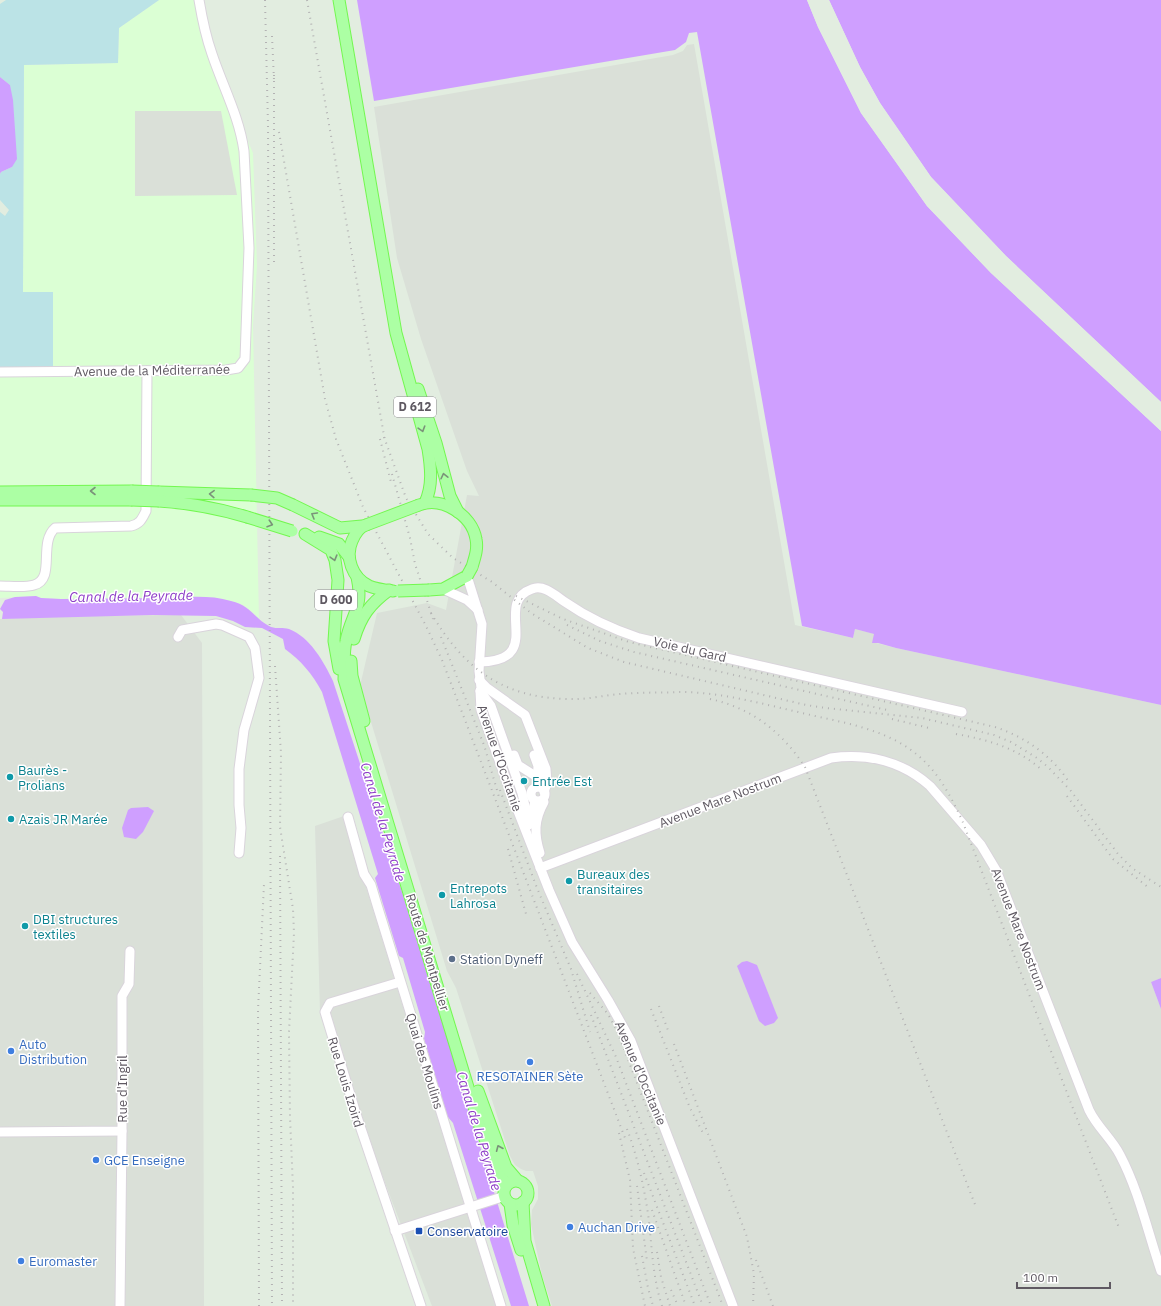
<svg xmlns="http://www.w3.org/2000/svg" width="1161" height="1306" font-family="'IBM Plex Sans',sans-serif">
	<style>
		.commercial { fill: #dbffd4 }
		.industrial { fill: #dae0d8 }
		.green { fill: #bbe3e6 }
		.water { fill: #cf9fff }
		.pier { fill: #e2ede0 }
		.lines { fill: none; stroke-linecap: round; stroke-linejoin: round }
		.minor-casing { stroke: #d9d4db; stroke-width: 11 }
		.major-casing { stroke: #73f750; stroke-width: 13 }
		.minor { stroke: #fff; stroke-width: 9 }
		.major { stroke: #acffa4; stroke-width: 11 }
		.rail { stroke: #b3b2b3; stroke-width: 2; stroke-dasharray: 1 5; stroke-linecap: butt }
		.major-bridge-casing { stroke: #73f750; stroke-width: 13; stroke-linecap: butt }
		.major-bridge { stroke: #acffa4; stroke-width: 11 }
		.oneway { stroke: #7a9379 }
		.culture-dot { fill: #0f9aa8; stroke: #fff; stroke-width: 1.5 }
		.service-dot { fill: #5c6f8a; stroke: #fff; stroke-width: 1.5 }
		.shop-dot { fill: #3f7fe0; stroke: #fff; stroke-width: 1.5 }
		.transit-dot { fill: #1a4fb4; stroke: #fff; stroke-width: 1.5 }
		.labels { text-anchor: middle; stroke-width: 3; stroke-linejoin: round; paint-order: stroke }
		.shield { fill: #fff; stroke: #8f8b91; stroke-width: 1 }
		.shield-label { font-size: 12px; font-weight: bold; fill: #5f5962 }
		.street-label { font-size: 13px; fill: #5f5962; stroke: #fff }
		.culture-label { font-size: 13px; fill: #0d838f; stroke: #fff; text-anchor: start }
		.service-label { font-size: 13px; fill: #4e5e75; stroke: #fff; text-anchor: start }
		.shop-label { font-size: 13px; fill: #366cbe; stroke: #fff; text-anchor: start }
		.transit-label { font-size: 13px; fill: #164399; stroke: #fff; text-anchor: start }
		.water-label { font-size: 14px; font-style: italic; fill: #8d3dc7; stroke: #fff }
	</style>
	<rect width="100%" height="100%" fill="#e2ede0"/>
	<polygon class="commercial" points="159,0 196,0 234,108 253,153 257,266 253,326 259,620 255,614 243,605 231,601 204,597 61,599 41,598 36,596 0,598 0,367 52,367 23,292 24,65 118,63 119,28"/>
	<g class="industrial">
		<polygon points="694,44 795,625 853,638 855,629 875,634 876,643 896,648 1161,705 1161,978 1151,982 1161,1009 1161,1306 552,1306 542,1275 531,1224 532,1210 538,1199 538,1186 533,1171 526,1171 521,1169 515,1165 510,1156 456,988 447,971 360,686 377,613 427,603 446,610 467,495 479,496 467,471 421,339 397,258 374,107 673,55 683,51 687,45"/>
		<polygon points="135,111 221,111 237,195 135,196"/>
		<polygon points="181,615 202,643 204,1306 0,1306 0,619 59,616"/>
		<polygon points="344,816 496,1306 432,1306 320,1012 315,826"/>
	</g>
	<polygon class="green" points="6,0 159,0 119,28 118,63 24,65 23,292 53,292 53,367 0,367 0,212 5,216 9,210 0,200 0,174 1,172 12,167 10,85 0,77 0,4"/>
	<g class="water">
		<polygon points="357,0 807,0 818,27 861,113 927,206 991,273 1161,431 1161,705 896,648 878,643 872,643 874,634 855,629 853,638 802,626 697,32 689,33 686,42 675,50 374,101"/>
		<polygon points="829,0 1161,0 1161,402 1006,256 931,177 880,103 860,67"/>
		<polygon points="0,77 10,85 13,100 17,159 12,167 1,172 0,174"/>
		<path d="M36,596L41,598L61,599C97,599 132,598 168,598C188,597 211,595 231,601C252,606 254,619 271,627C277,629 283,627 289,629C310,637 324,662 333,681L404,898L529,1306H511L453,1123L447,1116L424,1039L425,1032L403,958L399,956L375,878L378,874L322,692C312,673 301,661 285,649L283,639L262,628L245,627L233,621L216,616L153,615L2,619L3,612L0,609L5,600L15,597Z"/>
		<polygon points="148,807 154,811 143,832 136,839 124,837 122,828 128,810 131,808"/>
		<polygon points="747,961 757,965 778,1018 774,1023 765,1026 759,1021 737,966 742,962"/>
		<polygon points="1161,978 1161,1009 1151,982"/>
	</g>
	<g class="pier">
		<polygon points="807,0 809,0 820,26 863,112 929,205 992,271 1161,428 1161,431 991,273 927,206 861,113 818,27"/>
		<polygon points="827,0 829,0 860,67 880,103 931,177 1006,256 1161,402 1161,404 1005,258 929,179 878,104 858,67"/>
	</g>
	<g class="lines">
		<g class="minor-casing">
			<g id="minor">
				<path d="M0,372L226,370L238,368L245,359L249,248L244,151C239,116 223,87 212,54C206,37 202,18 199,0"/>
				<polyline points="467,576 482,624 479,671 482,696"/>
				<path d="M0,586C10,586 25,588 34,585C56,579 38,543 55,528L131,526C140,524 142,519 146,511L147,371"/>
				<polyline points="443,589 467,600 478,610"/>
				<polyline points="178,637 182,630 216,624 222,625 249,637 255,648 259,678 244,730 239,769 239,805 241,828 239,853"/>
				<path d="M479,662C548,661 491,603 532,589C544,584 556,596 565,602C588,618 612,629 639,638L962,712"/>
				<polyline points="479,680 487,688 525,715 546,769 547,783 544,792"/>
				<polyline points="480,691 481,710 512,796 549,890 572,942 608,1000 631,1041 733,1306"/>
				<polyline points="480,691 491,706 522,793 525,806 524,822"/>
				<polyline points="514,755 518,765 537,777"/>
				<polyline points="534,755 538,766 537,787"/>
				<circle cx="538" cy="794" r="7"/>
				<polyline points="348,817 364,874 371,885 377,905 501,1306"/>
				<polyline points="529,825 535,801"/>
				<path d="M540,853C534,834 534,820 544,802"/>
				<path d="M540,868L831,758C867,753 902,761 930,786L981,845L996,870L1089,1110C1097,1127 1112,1139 1120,1155C1139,1191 1148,1233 1161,1271"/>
				<polyline points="400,982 330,1003 325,1012 357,1117 421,1306"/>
				<polyline points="0,1132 122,1131 122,996 129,984 130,951"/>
				<polyline points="395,1231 499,1198 504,1195"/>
				<polyline points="120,1306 122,1131"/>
			</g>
		</g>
		<g class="major-casing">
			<g id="major">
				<path d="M339,0L396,333L428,449C431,468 433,485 425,503"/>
				<polyline points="418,389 436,443 450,496 458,512"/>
				<polyline points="0,492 132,491"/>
				<polyline points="159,492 251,495"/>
				<polyline points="0,500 131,500"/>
				<path d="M159,501C190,503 217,508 247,517"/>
				<polyline points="293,505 340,528 362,526"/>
				<path d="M419,505C442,496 472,515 476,539C478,549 475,557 472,567"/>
				<path d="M366,525C359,527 355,534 352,541C345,557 352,578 369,586C376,589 385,590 393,591"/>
				<polyline points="305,534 331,550 335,560 338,580 334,641 339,669"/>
				<polyline points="319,537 339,544 349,557"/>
				<path d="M357,577C364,608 351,614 346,641C343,654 345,666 344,679L481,1130L506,1186"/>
				<polyline points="429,590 443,589 467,576"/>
				<path d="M354,639C361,616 370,604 389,590"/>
				<polyline points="351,661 352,676 364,721"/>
				<polyline points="478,1091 506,1167 518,1181"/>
				<circle cx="516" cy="1193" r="12"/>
				<polyline points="523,1202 525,1241 544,1306"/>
				<polyline points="510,1204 513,1225 521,1250"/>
			</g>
		</g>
		<use href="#minor" class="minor"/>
		<use href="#major" class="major"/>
		<g class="rail">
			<polyline points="265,0 268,125 272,1306"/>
			<polyline points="307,0 385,441"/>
			<polyline points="272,36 274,80"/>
			<polyline points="274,75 274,262"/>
			<polyline points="279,132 325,399 336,439 363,507 426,626 442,660 625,1138"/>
			<polyline points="384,437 406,498 428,534 453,558 492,582 531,613 588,648 624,662 806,705 826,708 922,718 994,735 1011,742 1037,758 1048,767 1071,791 1118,854 1132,868 1161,887"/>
			<polyline points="380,439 391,482"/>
			<polyline points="392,474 410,538 415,564 433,619"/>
			<path d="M516,596L563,619L629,642L995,727C1025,737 1051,755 1069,782"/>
			<path d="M431,613C464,669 503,698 569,699C587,700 604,695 621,694C640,692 660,693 680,692C720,692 759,703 798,712C838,722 882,727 915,753C938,771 950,795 962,820L1119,1228"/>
			<polyline points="567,625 600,641 634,652 887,710"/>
			<polyline points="441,637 484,745 499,797"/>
			<polyline points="275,666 281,753 280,827 293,909 294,933 289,1032 290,1117 293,1188 293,1306"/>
			<path d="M710,699C752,708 782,732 805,767L976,1207"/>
			<polyline points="892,719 929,728"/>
			<path d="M956,734C989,740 1017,748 1042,770"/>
			<polyline points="500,790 537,888 571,969 590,1032"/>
			<polyline points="1067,796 1113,859 1149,888"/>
			<polyline points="508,849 526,914"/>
			<polyline points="280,856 282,1306"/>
			<polyline points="577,974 616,1057 711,1306"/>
			<polyline points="590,993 608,1014 617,1031 723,1306"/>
			<polyline points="659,1006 669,1033"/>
			<polyline points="651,1009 690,1108 703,1133"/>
			<polyline points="591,1015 703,1306"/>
			<polyline points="674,1044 747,1237 754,1274 753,1306"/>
			<path d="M627,1129C638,1158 645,1191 649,1221C652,1250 653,1278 662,1306"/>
			<polyline points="619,1133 630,1180 633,1248 645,1306"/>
			<polyline points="644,1173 695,1306"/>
			<polyline points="637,1186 647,1261"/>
			<polyline points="652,1210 686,1306"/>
			<polyline points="657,1252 661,1277 670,1306"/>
			<polyline points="642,1256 648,1288 653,1306"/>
			<polyline points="756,1260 773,1306"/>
			<polyline points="671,1290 678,1306"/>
			<polyline points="259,1306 258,1010 264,884"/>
		</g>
		<g class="major-bridge-casing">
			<g id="major-bridge">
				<polyline points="132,491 159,492"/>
				<polyline points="251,495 277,498 293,505"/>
				<polyline points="131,500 159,501"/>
				<polyline points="247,517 292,531"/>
				<polyline points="366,525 419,505"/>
				<polyline points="467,576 472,567"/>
				<polyline points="398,591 429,590"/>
			</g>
		</g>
		<use href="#major-bridge" class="major-bridge"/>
	</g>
	<defs><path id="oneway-chevron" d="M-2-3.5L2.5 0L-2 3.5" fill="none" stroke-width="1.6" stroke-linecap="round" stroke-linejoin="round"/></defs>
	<g class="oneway">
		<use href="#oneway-chevron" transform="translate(422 429) rotate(73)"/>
		<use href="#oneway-chevron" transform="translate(444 476) rotate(-103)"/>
		<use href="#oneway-chevron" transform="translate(93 491) rotate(180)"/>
		<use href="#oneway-chevron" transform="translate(212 494) rotate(-178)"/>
		<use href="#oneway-chevron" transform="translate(314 515) rotate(-150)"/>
		<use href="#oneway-chevron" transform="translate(270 524) rotate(18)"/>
		<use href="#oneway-chevron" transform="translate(334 558) rotate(74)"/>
		<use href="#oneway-chevron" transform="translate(499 1148) rotate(-113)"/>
	</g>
	<g class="culture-dot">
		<circle cx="10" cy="777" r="4"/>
		<circle cx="524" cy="781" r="4"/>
		<circle cx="11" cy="819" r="4"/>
		<circle cx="569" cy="881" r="4"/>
		<circle cx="442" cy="895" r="4"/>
		<circle cx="25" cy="926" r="4"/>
	</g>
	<circle class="service-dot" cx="452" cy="959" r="4"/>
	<g class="shop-dot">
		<circle cx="11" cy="1051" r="4"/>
		<circle cx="530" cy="1062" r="4"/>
		<circle cx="96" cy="1160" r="4"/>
		<circle cx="570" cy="1227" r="4"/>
		<circle cx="21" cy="1261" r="4"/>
	</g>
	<rect class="transit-dot" x="415" y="1227" width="8" height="8" rx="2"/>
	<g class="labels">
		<g class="shield">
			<rect x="394" y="397" width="42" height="20" rx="3"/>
			<rect x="315" y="590" width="42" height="20" rx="3"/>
		</g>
		<g class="shield-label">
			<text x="415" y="411">D 612</text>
			<text x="336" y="604">D 600</text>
		</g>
		<g class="street-label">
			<text transform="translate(152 370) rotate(-1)" y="5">Avenue de la Méditerranée</text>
			<text transform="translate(690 649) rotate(13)" y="5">Voie du Gard</text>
			<text transform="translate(500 758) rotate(71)" y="5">Avenue d'Occitanie</text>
			<text transform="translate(720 800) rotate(-21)" y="5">Avenue Mare Nostrum</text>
			<text transform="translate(1019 929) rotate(69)" y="5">Avenue Mare Nostrum</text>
			<text transform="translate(428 952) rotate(73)" y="5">Route de Montpellier</text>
			<text transform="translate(425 1061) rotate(73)" y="5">Quai des Moulins</text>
			<text transform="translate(641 1073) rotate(67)" y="5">Avenue d'Occitanie</text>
			<text transform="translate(346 1082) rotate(73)" y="5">Rue Louis Izoird</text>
			<text transform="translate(122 1089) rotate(-90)" y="5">Rue d'Ingril</text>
		</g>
		<g class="culture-label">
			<text x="18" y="775">Baurès -<tspan x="18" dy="15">Prolians</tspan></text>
			<text x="532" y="786">Entrée Est</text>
			<text x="19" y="824">Azais JR Marée</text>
			<text x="577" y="879">Bureaux des<tspan x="577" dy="15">transitaires</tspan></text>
			<text x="450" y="893">Entrepots<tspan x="450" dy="15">Lahrosa</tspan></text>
			<text x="33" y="924">DBI structures<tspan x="33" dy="15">textiles</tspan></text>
		</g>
		<g class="service-label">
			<text x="460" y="964">Station Dyneff</text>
		</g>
		<g class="shop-label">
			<text x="19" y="1049">Auto<tspan x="19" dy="15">Distribution</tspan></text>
			<text x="530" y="1081" text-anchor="middle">RESOTAINER Sète</text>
			<text x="104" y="1165">GCE Enseigne</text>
			<text x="578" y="1232">Auchan Drive</text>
			<text x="29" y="1266">Euromaster</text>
		</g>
		<g class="transit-label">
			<text x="427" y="1236">Conservatoire</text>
		</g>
		<g class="water-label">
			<text transform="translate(131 596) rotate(-1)" y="5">Canal de la Peyrade</text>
			<text transform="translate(383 822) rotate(73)" y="5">Canal de la Peyrade</text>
			<text transform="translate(479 1131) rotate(73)" y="5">Canal de la Peyrade</text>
		</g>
	</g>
	<path d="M1017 1282v6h93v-6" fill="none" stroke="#5f5962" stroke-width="2"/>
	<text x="1023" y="1282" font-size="12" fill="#5f5962" stroke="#ffffff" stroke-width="3" paint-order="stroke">100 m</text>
</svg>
